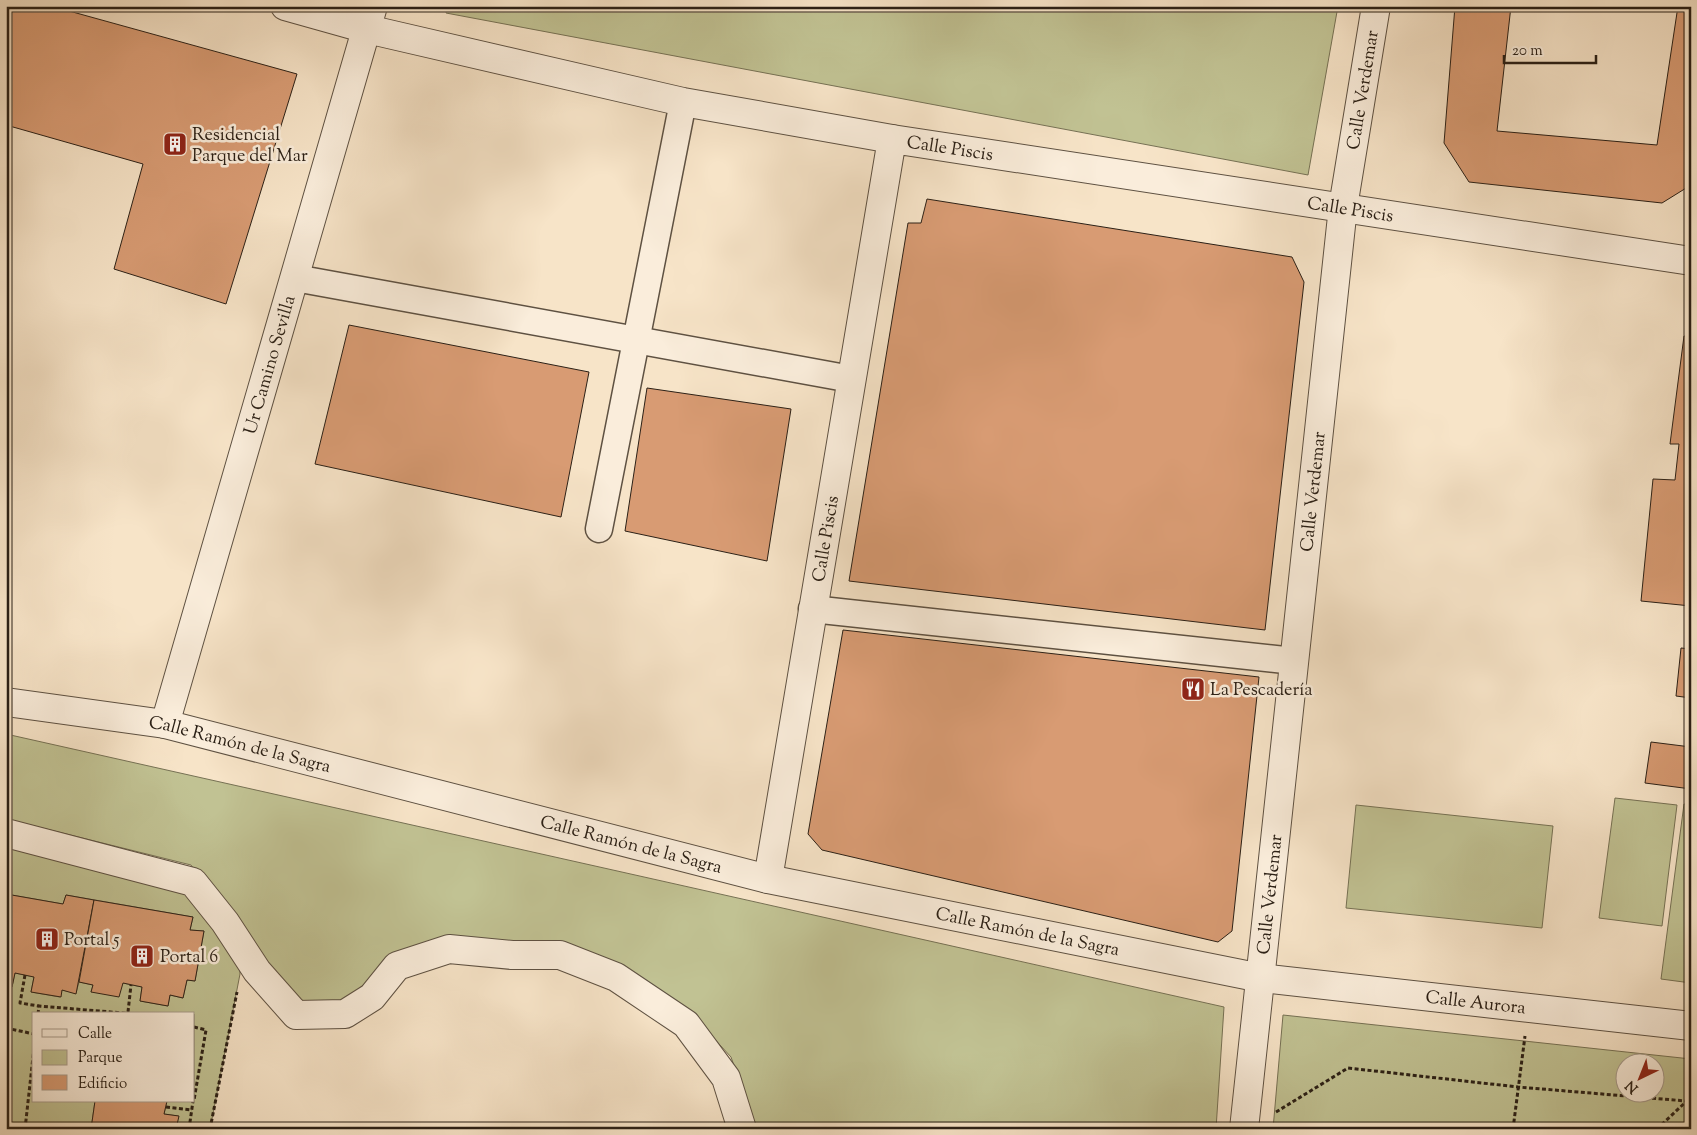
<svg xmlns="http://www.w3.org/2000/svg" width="1697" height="1135" font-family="'Sorts Mill Goudy',serif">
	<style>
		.green { fill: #c1c293; stroke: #767154; fill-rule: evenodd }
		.building { fill: #d89b73; stroke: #2b2016 }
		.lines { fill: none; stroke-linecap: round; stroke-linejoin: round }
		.pedestrian-casing { stroke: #5e5142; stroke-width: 29 }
		.minor-casing { stroke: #5e5142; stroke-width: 30 }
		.path { stroke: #2b2016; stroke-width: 3; stroke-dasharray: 4 2.5; stroke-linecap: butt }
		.pedestrian { stroke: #faeddb; stroke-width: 26 }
		.minor { stroke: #faeddb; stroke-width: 28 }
		.labels { text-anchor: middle; stroke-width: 5; stroke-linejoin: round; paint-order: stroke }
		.street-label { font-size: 18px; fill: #2b2016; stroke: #faeddb }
		.poi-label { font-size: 18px; fill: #2b2016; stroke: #faeddb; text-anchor: start }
	</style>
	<rect width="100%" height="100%" fill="#f7e4c8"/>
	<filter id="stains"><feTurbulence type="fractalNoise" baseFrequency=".004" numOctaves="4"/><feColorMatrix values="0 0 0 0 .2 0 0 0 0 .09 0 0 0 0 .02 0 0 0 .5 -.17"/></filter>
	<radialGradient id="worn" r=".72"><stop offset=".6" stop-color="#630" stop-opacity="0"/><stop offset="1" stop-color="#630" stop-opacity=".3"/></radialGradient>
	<g class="green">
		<polygon points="447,6 1338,6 1308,175 446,13"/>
		<polygon points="6,734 1224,1007 1216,1129 758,1129 755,1126 731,1057 687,1009 622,966 396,956 354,993 331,1007 304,1003 271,972 191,865 6,819"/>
		<polygon points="1615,798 1677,805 1662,926 1599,918"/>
		<polygon points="1684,804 1691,805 1691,983 1661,979"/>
		<polygon points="1356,805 1553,826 1542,928 1346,908"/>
		<polygon points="6,845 183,893 239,944 240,974 210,1129 176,1129 178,1116 164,1114 167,1101 194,1101 194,1014 34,1014 34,1101 95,1101 91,1129 6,1129 6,986 12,987 15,973 34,977 31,992 60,997 62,990 76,993 79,982 93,985 91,992 123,983 142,987 140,1001 168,1006 170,995 183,998 187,980 195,981 204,931 190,930 193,917 66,895 63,904 6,894"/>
		<path d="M1283,1015L1691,1059V1129H1273ZM1624,1062H1654V1092H1624Z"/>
	</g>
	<g class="building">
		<polygon points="6,6 51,6 297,74 226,304 114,269 143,164 6,125"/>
		<polygon points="1455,6 1511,6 1497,131 1657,145 1678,6 1691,6 1691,185 1662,203 1469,182 1444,143"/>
		<polygon points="927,199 1292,257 1304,282 1265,630 849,581 908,223 921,223"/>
		<polygon points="349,325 589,372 561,517 315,464"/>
		<polygon points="1684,336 1691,337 1691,606 1641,601 1653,479 1675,480 1679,444 1670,444"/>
		<polygon points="647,388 791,409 767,561 625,531"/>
		<polygon points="843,630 1259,677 1232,931 1218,942 822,850 808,834"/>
		<polygon points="1681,648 1691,649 1691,698 1676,696"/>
		<polygon points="1651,742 1691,747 1691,789 1645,783"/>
		<polygon points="6,894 63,904 66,895 94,900 76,994 62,990 61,997 31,992 34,977 15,973 12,987 6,986"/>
		<polygon points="94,900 193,917 190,930 204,931 195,981 187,980 183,998 170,995 168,1006 140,1001 142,987 123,983 119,997 91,992 93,985 79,982"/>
		<polygon points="95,1101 167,1101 164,1114 179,1116 176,1129 91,1129"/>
	</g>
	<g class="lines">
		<g class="pedestrian-casing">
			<g id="pedestrian">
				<polyline points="295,278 851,379"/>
				<polyline points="599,529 683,102"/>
				<polyline points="812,609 1294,661"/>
			</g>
		</g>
		<g class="minor-casing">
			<g id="minor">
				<polyline points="285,6 367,29 683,102 892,139"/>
				<path id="s1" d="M6,702L165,724L768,879L1261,978L1691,1026"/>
				<path id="s2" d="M165,724L373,6"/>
				<polyline points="6,833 193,882 225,922 257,971 296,1015 345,1014 372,997 397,966 449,949 512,955 560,955 616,977 686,1024 726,1078 742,1129"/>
				<path id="s3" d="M768,879L892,139L1691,261"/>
				<path id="s4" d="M1244,1129L1343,207L1376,6"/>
			</g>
		</g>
		<g class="path">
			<polyline points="25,975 20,1003 39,1006"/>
			<polyline points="128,1012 131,985"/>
			<polyline points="38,1014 39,1006 135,1014"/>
			<polyline points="194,1027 206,1030 194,1100"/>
			<polyline points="6,1028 34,1034"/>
			<polyline points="166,1107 192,1110"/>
			<polyline points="1276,1112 1348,1068 1518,1087 1686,1101 1691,1108"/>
			<polyline points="25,1129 34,1048"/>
			<polyline points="189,1129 193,1101"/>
			<polyline points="210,1129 237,992"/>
			<polyline points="1513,1129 1525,1036"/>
			<polyline points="1657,1129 1691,1097"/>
		</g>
		<use href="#pedestrian" class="pedestrian"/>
		<use href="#minor" class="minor"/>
	</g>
	<defs>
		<g id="building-square" transform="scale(1.25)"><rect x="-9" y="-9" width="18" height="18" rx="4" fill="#8f2418" stroke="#faeddb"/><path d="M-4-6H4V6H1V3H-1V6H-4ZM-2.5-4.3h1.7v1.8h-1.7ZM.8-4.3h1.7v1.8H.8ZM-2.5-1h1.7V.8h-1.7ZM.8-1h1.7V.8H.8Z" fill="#fff"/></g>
		<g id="restaurant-square" transform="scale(1.25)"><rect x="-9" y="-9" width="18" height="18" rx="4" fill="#8f2418" stroke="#faeddb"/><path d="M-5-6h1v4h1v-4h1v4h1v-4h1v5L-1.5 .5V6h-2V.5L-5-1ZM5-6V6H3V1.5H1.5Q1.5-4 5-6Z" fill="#fff"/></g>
	</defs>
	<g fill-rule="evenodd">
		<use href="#building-square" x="175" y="144"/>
		<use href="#restaurant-square" x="1193" y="689"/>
		<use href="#building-square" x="47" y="939"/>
		<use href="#building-square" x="142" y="956"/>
	</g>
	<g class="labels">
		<g class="street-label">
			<text dy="6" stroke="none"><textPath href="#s4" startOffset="1046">Calle Verdemar</textPath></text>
			<text dy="6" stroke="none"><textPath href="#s3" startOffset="809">Calle Piscis</textPath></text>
			<text dy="6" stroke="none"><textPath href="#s3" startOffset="1214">Calle Piscis</textPath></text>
			<text dy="6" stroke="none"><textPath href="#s2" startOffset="374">Ur Camino Sevilla</textPath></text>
			<text dy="6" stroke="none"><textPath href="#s4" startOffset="641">Calle Verdemar</textPath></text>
			<text dy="6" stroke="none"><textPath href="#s3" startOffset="345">Calle Piscis</textPath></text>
			<text dy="6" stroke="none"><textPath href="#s1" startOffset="238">Calle Ramón de la Sagra</textPath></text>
			<text dy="6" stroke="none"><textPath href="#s1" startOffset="642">Calle Ramón de la Sagra</textPath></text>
			<text dy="6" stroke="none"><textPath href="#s4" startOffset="236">Calle Verdemar</textPath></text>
			<text dy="6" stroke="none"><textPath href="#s1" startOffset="1048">Calle Ramón de la Sagra</textPath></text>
			<text dy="6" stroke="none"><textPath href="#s1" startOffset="1502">Calle Aurora</textPath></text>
		</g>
		<g class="poi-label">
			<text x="192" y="140">Residencial<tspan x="192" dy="21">Parque del Mar</tspan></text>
			<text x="1210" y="695">La Pescadería</text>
			<text x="64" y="945">Portal 5</text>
			<text x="160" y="962">Portal 6</text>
		</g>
	</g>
	<rect width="1697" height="1135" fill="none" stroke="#f7e4c8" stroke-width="25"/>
	<rect x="8" y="8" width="1682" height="1120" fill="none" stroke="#2b2016" stroke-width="2.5"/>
	<rect x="12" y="12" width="1672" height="1110" fill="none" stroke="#2b2016"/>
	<rect x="32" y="1012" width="162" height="90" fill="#faeddb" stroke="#a79b8c"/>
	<rect x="42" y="1029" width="25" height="8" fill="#faeddb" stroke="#a79b8c"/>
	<text x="78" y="1038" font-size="15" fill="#2b2016">Calle</text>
	<rect x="42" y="1050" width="25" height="15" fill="#c1c293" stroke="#a79b8c"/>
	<text x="78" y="1062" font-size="15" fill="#2b2016">Parque</text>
	<rect x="42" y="1075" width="25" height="15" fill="#d89b73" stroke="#a79b8c"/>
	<text x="78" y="1088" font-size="15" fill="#2b2016">Edificio</text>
	<g transform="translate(1640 1078) rotate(223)"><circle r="24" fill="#faeddb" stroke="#a79b8c"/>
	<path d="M0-4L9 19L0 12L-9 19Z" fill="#8f2418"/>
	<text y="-8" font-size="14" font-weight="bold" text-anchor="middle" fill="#2b2016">N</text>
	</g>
	<path d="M1504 55v8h92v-8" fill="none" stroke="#2b2016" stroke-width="2.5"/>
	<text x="1512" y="55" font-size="15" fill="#2b2016" stroke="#faeddb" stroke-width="4" paint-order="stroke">20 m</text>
	<rect width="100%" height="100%" filter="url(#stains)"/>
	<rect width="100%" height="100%" fill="url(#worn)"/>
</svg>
